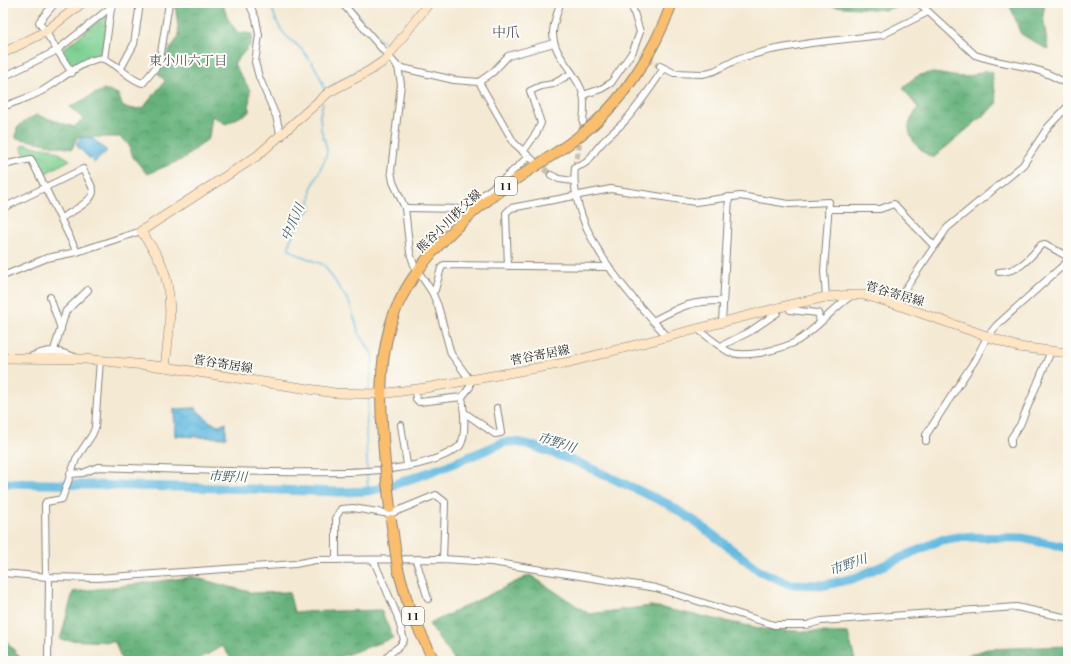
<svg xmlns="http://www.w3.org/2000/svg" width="1071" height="664" font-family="'Old Standard TT','Noto Serif JP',serif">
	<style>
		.grass { fill: url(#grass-tufts); stroke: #4c7657 }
		.forest { fill: url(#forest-crowns); stroke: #41674c }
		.water { fill: url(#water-waves); stroke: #406b7e }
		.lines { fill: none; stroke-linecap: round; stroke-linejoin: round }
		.stream { stroke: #64bae0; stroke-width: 1.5 }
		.river { stroke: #64bae0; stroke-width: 9 }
		.street-tunnel { stroke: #c9c0ae; stroke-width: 6; stroke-dasharray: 6 3; stroke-linecap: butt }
		.street-casing { stroke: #888278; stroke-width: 8 }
		.secondary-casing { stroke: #888278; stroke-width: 10 }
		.primary-casing { stroke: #888278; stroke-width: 12 }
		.highway-casing { stroke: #888278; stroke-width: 12 }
		.street { stroke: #fff; stroke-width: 6 }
		.secondary { stroke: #fde5c5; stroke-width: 9 }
		.primary { stroke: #fabe6d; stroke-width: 10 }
		.highway { stroke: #fabe6d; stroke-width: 11 }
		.primary-bridge-casing { stroke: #888278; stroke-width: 12; stroke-linecap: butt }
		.primary-bridge { stroke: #fabe6d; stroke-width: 10 }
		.labels { text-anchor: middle; stroke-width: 4; stroke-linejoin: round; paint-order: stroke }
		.shield { fill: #fdfcf7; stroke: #605f5e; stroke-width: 1 }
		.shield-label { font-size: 11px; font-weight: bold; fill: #1c1c1c }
		.street-label { font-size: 12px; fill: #1c1c1c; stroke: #fdfcf7 }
		.neighbourhood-label { font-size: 13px; fill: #5b5268; stroke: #fdfcf7 }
		.water-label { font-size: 13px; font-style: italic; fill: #395b6a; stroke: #fdfcf7 }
		.quarter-label { font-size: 14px; fill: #5b5268; stroke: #fdfcf7 }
	</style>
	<defs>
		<pattern id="grass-tufts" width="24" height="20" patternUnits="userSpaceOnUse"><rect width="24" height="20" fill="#7dd092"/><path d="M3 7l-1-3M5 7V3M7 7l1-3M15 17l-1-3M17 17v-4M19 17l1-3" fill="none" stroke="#6bb27d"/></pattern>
		<pattern id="forest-crowns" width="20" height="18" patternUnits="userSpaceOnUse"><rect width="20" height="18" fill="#66b27c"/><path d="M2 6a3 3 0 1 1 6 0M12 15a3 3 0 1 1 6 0" fill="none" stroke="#539065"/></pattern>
		<pattern id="water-waves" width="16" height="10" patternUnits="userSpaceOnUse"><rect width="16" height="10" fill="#64bae0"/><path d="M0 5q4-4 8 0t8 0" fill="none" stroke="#569fc0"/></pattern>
	</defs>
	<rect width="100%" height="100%" fill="#fdfcf7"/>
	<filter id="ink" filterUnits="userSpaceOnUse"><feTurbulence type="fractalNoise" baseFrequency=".025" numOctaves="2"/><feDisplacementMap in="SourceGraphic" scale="8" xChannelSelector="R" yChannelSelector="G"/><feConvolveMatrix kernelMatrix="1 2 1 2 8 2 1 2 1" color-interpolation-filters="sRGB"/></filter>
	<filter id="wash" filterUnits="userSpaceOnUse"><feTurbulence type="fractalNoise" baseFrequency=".012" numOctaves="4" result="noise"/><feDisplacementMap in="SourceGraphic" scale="16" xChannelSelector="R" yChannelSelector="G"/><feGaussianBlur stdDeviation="0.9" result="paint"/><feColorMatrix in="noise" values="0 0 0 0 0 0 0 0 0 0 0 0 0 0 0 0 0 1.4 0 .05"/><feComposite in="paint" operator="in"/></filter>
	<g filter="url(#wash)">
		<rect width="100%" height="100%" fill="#f4e9d3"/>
		<g class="grass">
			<polygon points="106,15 108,15 102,55 73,70 61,53 61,51"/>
			<path d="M24,144L41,148H51L70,160L42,175L33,157C25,156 23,154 22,147Z"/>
		</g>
		<g class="forest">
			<polygon points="175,3 222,3 228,19 237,32 252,34 251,44 234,64 250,90 249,112 226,124 212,116 209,138 183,159 147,174 133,157 129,145 120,137 77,137 72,149 16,138 17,128 26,120 37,115 74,127 83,119 70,107 104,89 118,94 123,107 134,109 143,108 165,81 156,71 179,36"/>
			<polygon points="791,3 911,3 885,10"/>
			<polygon points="1009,3 1045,3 1043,15 1048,50 1021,34"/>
			<path d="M985,70L992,73L997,104L933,158C922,152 911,143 909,129C908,122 914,114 918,108L903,88C925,64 937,76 964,77C970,77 979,73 985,70Z"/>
			<polygon points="530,575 589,614 651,606 769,630 848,633 855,661 455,661 429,624"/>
			<polygon points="192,577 253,593 289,592 294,612 381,610 393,638 329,661 233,661 222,646 196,661 122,661 115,642 60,640 73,592"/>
			<polygon points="3,637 23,661 3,661"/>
			<polygon points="1068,646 1068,661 952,661 987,649"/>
		</g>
		<g class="water">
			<polygon points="91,137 107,151 94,163 77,146 77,142 80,138"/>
			<path d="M195,408C204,416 214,430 226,423V438L175,436L174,409Z"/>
		</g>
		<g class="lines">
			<g class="stream">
				<path d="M271,3C273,12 275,21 281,29C286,38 295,42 301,49C311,61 324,77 324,93"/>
				<polyline points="349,3 369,29 389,47 386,50"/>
				<polyline points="324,90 361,69 383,52"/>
				<polyline points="323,103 320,115 321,129 327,149 326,157 311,189 310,208 290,240 289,249 299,255 324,265 349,302 359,333 373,355 369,391"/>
				<polyline points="367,469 366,430 369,397"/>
				<polyline points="367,473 368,491"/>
			</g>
			<polyline class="river" points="3,483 222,488 340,492 368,491 390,486 447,466 505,442 516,442 530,445 577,462 668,504 696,522 760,571 789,584 825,585 855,578 941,540 958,537 1022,538 1068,548"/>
		</g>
	</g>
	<g filter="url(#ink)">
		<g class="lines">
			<g class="street-tunnel">
				<polyline points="640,54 660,66"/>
				<polyline points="537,163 551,175"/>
				<polyline points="575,167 583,122"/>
			</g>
			<g class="street-casing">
				<g id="street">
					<polyline points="55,3 39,22 72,73"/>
					<polyline points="249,3 256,19 259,35 255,62 259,77 276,116 281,137"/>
					<path d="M560,3C558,12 553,23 553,33C553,57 577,72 583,94C585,102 584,113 583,122"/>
					<path d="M919,3L975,55C1009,67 1036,63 1068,85"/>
					<polyline points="104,59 111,9"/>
					<polyline points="660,66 674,73 702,74 714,71 740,58 771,50 811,43 882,35 928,12"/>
					<polyline points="398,67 454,80 479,82 493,72 508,56 554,43"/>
					<polyline points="121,68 134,44 140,3"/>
					<path d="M664,68C651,87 639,106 623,123C616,130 608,136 601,144C591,154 590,165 575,167C568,228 628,295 668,337"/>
					<polyline points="3,77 56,51 116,3"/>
					<polyline points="479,82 514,143 533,160"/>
					<polyline points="583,95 601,89 611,83 633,51 640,32 631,3"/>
					<path d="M3,107C15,102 28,98 40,92C54,85 90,54 104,59C118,64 131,81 143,83L157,66L160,59L169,3"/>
					<polyline points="523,152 537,132 541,123 530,91 541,86 553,84 572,73"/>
					<polyline points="3,165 31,159 77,252"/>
					<polyline points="551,175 559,179 573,181"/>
					<path d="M3,208L83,169C86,176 91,183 93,190C95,201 69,213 61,218"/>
					<polyline points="405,208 465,209 505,178 528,157"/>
					<polyline points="828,209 880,209 894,204 934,246"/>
					<polyline points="508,266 506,213 511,208 611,189 695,202 740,196 789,204 829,202 824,271 826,297"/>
					<path d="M999,272C1019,272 1029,259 1041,245L1045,244L1068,257"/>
					<polyline points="3,276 47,258 77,252 141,231"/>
					<polyline points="432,292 435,290 441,268 444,265 609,267"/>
					<polyline points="50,297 61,329"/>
					<polyline points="895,304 947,228 1023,165 1048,127 1068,106"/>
					<polyline points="789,305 790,310 818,313 820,322"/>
					<path d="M653,321C681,306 691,301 723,301"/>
					<polyline points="722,323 729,197"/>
					<path d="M697,329C708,336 718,346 729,352C738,356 751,354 759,353C772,350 786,348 797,341C817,329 832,309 851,296"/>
					<polyline points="721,346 749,332 777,313 776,308"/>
					<polyline points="54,350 66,311 88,290"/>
					<path d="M30,357C51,348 54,350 75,357"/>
					<polyline points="415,390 416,399 419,402 462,397"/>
					<polyline points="465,413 495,434 501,433 497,408"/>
					<polyline points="401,425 407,465"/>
					<polyline points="926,441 926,435 975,360 987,337 997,325 1068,261"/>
					<polyline points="1011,444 1011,438 1020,425 1051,351"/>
					<path d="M70,474L83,473L98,467C157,469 215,471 274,472C325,472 418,478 460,446C467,434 464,411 462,397L470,387V380L451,354L438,306L432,292L414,265L410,253L405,208L393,182L391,171L401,84L398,67L342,3"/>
					<polyline points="336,560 336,517 341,509 353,508 390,514 436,495 445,502 443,559"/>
					<polyline points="416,560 428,599"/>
					<path d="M374,561L397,615L404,640C400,650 388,650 386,661"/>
					<polyline points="3,573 49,577 97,578 295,564 315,560 443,559 491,562 656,588 774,625 807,625 821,621 1016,607 1068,618"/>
					<polyline points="46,577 45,504 46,502 62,499 76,459 92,435 95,428 100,360"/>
					<polyline points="48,661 49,577"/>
				</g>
			</g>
			<g class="secondary-casing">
				<g id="secondary">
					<polyline points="3,53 45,32 82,3"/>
					<polyline points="3,358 85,359 165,367 335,393 380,394 425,388 570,362 789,305 826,297 852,295 864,295 895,304 1018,347 1068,353"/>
					<path d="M165,367C169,332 175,296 161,263C156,252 147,241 141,231L257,156L329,92L369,71L384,61L429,3"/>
				</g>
			</g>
			<g class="primary-casing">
				<g id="primary">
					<path d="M385,464C381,417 377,372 390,326C406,271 454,226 498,192C524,172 552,157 578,137C621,105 654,53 672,3"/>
					<polyline points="398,569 410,611 434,661"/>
				</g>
			</g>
			<g class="highway-casing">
				<polyline id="highway" points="428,661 433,660"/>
			</g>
			<use href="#street" class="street"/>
			<use href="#secondary" class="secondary"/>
			<use href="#primary" class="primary"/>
			<use href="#highway" class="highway"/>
			<g class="primary-bridge-casing">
				<g id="primary-bridge">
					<polyline points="385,464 390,508"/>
					<polyline points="391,520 398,569"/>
				</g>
			</g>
			<use href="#primary-bridge" class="primary-bridge"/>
		</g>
	</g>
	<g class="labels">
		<g class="shield">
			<rect x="495" y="177" width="22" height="18" rx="3"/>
			<rect x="402" y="607" width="22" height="18" rx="3"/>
		</g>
		<g class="shield-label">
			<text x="506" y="190">11</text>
			<text x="413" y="620">11</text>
		</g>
		<g class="street-label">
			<text transform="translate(449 221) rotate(-44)" y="4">熊谷小川秩父線</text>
			<text transform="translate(895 294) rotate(16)" y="4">菅谷寄居線</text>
			<text transform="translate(540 355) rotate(-11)" y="4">菅谷寄居線</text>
			<text transform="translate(223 364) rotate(9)" y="4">菅谷寄居線</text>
		</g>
		<g class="neighbourhood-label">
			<text x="188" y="65">東小川六丁目</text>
		</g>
		<g class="water-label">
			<text transform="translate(292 222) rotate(-66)" y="5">中爪川</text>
			<text transform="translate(557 442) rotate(18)" y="5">市野川</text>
			<text transform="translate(228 476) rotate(2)" y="5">市野川</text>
			<text transform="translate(848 564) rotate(-19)" y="5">市野川</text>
		</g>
		<g class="quarter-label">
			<text x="506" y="37">中爪</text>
		</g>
	</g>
	<rect width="1071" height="664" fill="none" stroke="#fdfcf7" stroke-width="16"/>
</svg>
